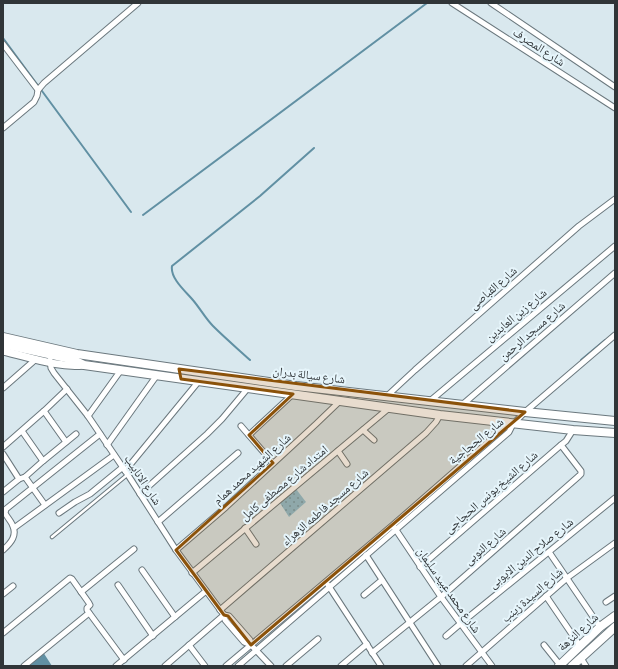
<svg xmlns="http://www.w3.org/2000/svg" width="618" height="669" font-family="'Asap Condensed','Noto Naskh Arabic',sans-serif">
	<style>
		.park { fill: url(#park-dots) }
		.water { fill: #6190a3 }
		.lines { fill: none; stroke-linecap: round; stroke-linejoin: round }
		.stream { stroke: #6190a3; stroke-width: 2 }
		.lane-casing { stroke: #6b787e; stroke-width: 4.5 }
		.street-casing { stroke: #6b787e; stroke-width: 7 }
		.secondary-casing { stroke: #6b787e; stroke-width: 9 }
		.primary-casing { stroke: #6b787e; stroke-width: 10 }
		.lane { stroke: #fff; stroke-width: 2.5 }
		.street { stroke: #fff; stroke-width: 5 }
		.secondary { stroke: #fff; stroke-width: 7 }
		.primary { stroke: #fff; stroke-width: 8 }
		.marked { fill: #8b520a; fill-opacity: 0.2; stroke: #8b520a; stroke-width: 3; stroke-linejoin: round }
		.labels { text-anchor: middle; stroke-width: 4; stroke-linejoin: round; paint-order: stroke }
		.street-label { font-size: 12px; fill: #303538; stroke: #e6f5fb }
	</style>
	<defs>
		<pattern id="park-dots" width="8" height="8" patternUnits="userSpaceOnUse"><rect width="8" height="8" fill="#90bfd2"/><path d="M2 2h.1M6 6h.1" fill="none" stroke="#769cab" stroke-width="1.8" stroke-linecap="round"/></pattern>
	</defs>
	<rect width="100%" height="100%" fill="#d9e8ee"/>
	<polygon class="park" points="296,489 306,502 289,517 280,503"/>
	<polygon class="water" points="43,652 52,666 26,666"/>
	<g class="lines">
		<g class="stream">
			<polyline points="3,38 131,212"/>
			<polyline points="143,215 427,3"/>
			<path d="M250,360C238,349 225,338 213,326C205,318 200,308 192,299C185,291 170,278 172,266L260,196L314,148"/>
			<polyline points="581,360 605,340"/>
		</g>
		<g class="lane-casing">
			<polyline id="lane" points="52,537 127,475"/>
		</g>
		<g class="street-casing">
			<g id="street">
				<polyline points="452,3 615,108"/>
				<polyline points="491,3 615,87"/>
				<polyline points="3,44 38,90"/>
				<polyline points="3,128 34,102 37,96 38,90 44,83 138,3"/>
				<polyline points="50,360 51,368 54,373 88,416 128,475 176,550 224,615 225,620 244,642 246,643 251,645"/>
				<polyline points="3,388 36,359"/>
				<polyline points="387,396 415,370 579,226 615,199"/>
				<polyline points="430,401 615,246"/>
				<polyline points="462,405 615,273"/>
				<polyline points="44,411 66,442"/>
				<polyline points="88,416 121,370"/>
				<polyline points="241,426 273,463"/>
				<polyline points="363,430 374,440"/>
				<polyline points="22,431 43,461"/>
				<polyline points="249,435 293,394"/>
				<polyline points="107,445 157,375"/>
				<polyline points="3,447 44,411 67,389"/>
				<polyline points="338,451 347,464"/>
				<polyline points="3,454 19,479"/>
				<polyline points="125,471 199,381"/>
				<polyline points="25,477 45,505"/>
				<polyline points="3,492 19,479 25,477 43,461 76,434"/>
				<polyline points="140,494 207,434 222,419 248,388"/>
				<polyline points="59,513 75,502 90,494 123,467"/>
				<polyline points="158,522 238,453"/>
				<polyline points="394,527 441,597 492,666"/>
				<polyline points="14,528 114,455"/>
				<polyline points="245,528 256,544"/>
				<path d="M3,550C11,543 18,535 12,524C10,520 7,517 5,513L6,509L100,434"/>
				<polyline points="176,550 226,507 316,424 340,401"/>
				<polyline points="549,552 600,627"/>
				<polyline points="366,555 438,666"/>
				<polyline points="420,567 561,445 566,441 573,430"/>
				<polyline points="142,570 175,617"/>
				<polyline points="192,573 389,408"/>
				<polyline points="118,585 153,636"/>
				<polyline points="328,585 381,666"/>
				<polyline points="81,592 134,549"/>
				<polyline points="3,594 13,586"/>
				<polyline points="364,595 382,580"/>
				<polyline points="546,596 580,646"/>
				<polyline points="606,602 615,596"/>
				<polyline points="220,610 426,433 436,422 440,415"/>
				<polyline points="224,615 229,616 250,640 251,645 271,666"/>
				<polyline points="3,633 70,578 72,579 89,603 90,605 87,608 87,610 124,660"/>
				<polyline points="446,636 460,624 615,498"/>
				<polyline points="189,645 205,666"/>
				<polyline points="544,645 560,665"/>
				<polyline points="372,653 441,597 579,476 581,474 581,471 561,445"/>
				<polyline points="581,658 586,666"/>
				<polyline points="24,666 89,613"/>
				<polyline points="116,666 206,591"/>
				<polyline points="165,666 224,615"/>
				<polyline points="226,666 393,525 504,428 512,424"/>
				<polyline points="238,666 509,432 513,424 525,412 615,335"/>
				<polyline points="286,666 318,639"/>
				<polyline points="341,666 367,644"/>
				<polyline points="466,666 567,578 615,543"/>
			</g>
		</g>
		<g class="secondary-casing">
			<path id="secondary" d="M3,351C29,357 58,368 84,365"/>
		</g>
		<g class="primary-casing">
			<g id="primary">
				<polyline points="3,337 77,354 296,386 525,412 615,421"/>
				<polyline points="3,344 71,359 84,365 440,415 573,430 615,433"/>
				<polyline points="559,666 600,627 615,616"/>
				<polyline points="572,666 615,627"/>
			</g>
		</g>
		<use href="#lane" class="lane"/>
		<use href="#street" class="street"/>
		<use href="#secondary" class="secondary"/>
		<use href="#primary" class="primary"/>
	</g>
	<path class="marked" d="M179,369L525,412L251,645L228,616L224,615L176,550L273,463L249,435L293,394L181,379Z"/>
	<g class="labels">
		<g class="street-label">
			<text transform="translate(539 47) rotate(33)" y="4">شارع المصرف</text>
			<text transform="translate(493 288) rotate(-41)" y="4">شارع القباصى</text>
			<text transform="translate(516 315) rotate(-40)" y="4">شارع زين العابدين</text>
			<text transform="translate(532 331) rotate(-41)" y="4">شارع مسجد الرحمن</text>
			<text transform="translate(309 375) rotate(7)" y="4">شارع سيالة بدران</text>
			<text transform="translate(476 441) rotate(-39)" y="4">شارع الحجاجية</text>
			<text transform="translate(252 469) rotate(-42)" y="4">شارع الشهيد محمد همام</text>
			<text transform="translate(143 480) rotate(57)" y="4">شارع الانابيب</text>
			<text transform="translate(284 483) rotate(-40)" y="4">امتداد شارع مصطفى كامل</text>
			<text transform="translate(491 492) rotate(-41)" y="4">شارع الشيخ يونس الحجاجى</text>
			<text transform="translate(325 507) rotate(-41)" y="4">شارع مسجد فاطمه الزهراء</text>
			<text transform="translate(485 546) rotate(-41)" y="4">شارع النوبى</text>
			<text transform="translate(531 553) rotate(-39)" y="4">شارع صلاح الدين الايوبى</text>
			<text transform="translate(449 590) rotate(55)" y="4">شارع محمد عبيد سليمان</text>
			<text transform="translate(532 595) rotate(-41)" y="4">شارع السيدة زينب</text>
			<text transform="translate(578 632) rotate(-42)" y="4">شارع النزهة</text>
		</g>
	</g>
	<rect width="618" height="669" fill="none" stroke="#303538" stroke-width="8"/>
</svg>
